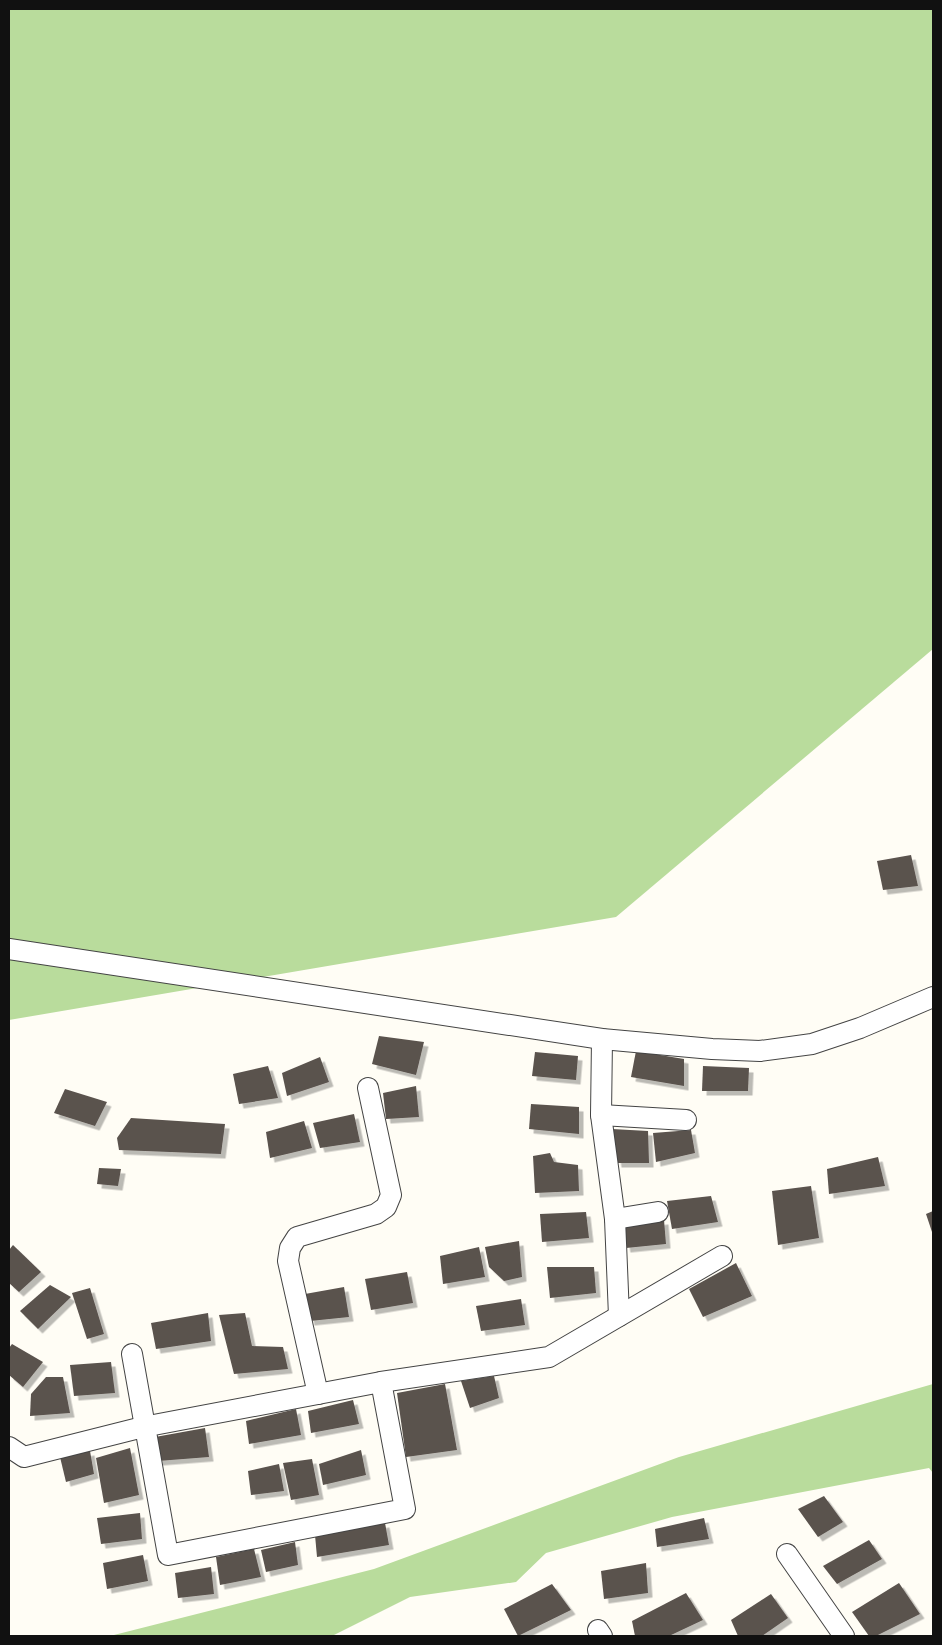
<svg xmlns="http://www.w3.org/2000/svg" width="942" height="1645" font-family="'Source Serif 4',serif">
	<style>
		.forest { fill: #b9dc9c }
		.building { fill: #5a524d; filter: url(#shadow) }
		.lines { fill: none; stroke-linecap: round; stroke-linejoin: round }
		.minor-casing { stroke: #444; stroke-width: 22 }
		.minor { stroke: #fff; stroke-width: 20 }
	</style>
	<defs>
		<filter id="shadow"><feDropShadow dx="4.5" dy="4.5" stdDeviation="0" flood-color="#0004"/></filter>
	</defs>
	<rect width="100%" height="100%" fill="#fffdf5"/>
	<g class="forest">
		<polygon points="9,9 933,9 933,649 616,917 9,1020"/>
		<polygon points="933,1384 933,1473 929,1468 672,1517 546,1553 516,1582 410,1597 332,1636 110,1636 374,1569 679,1457"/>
	</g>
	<g class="building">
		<polygon points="911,855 918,886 883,890 877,861"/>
		<polygon points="379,1036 424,1042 416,1075 372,1064"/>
		<polygon points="636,1051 684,1059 684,1086 631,1077"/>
		<polygon points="535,1052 578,1056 576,1080 532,1076"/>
		<polygon points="320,1057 329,1082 287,1096 282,1073"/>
		<polygon points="268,1066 278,1098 239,1104 233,1074"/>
		<polygon points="703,1066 749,1068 748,1091 702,1091"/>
		<polygon points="416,1086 419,1117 386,1119 383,1093"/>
		<polygon points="65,1089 107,1102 95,1126 54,1113"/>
		<polygon points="531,1104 579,1107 579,1134 529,1129"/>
		<polygon points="354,1114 360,1142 320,1148 313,1123"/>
		<polygon points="131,1118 225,1124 221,1154 119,1150 117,1138"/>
		<polygon points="304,1121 312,1148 270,1158 266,1132"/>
		<polygon points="612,1129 648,1131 649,1163 617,1163"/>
		<polygon points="691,1130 695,1153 656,1162 653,1133"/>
		<polygon points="550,1153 554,1162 578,1165 579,1191 535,1193 533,1156"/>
		<polygon points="878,1157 885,1186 829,1194 827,1169"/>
		<polygon points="99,1168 121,1169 118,1186 97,1184"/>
		<polygon points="811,1186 819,1238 778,1245 772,1191"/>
		<polygon points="711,1196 718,1222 672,1229 667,1201"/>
		<polygon points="933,1211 933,1235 926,1214"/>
		<polygon points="586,1212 589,1238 542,1242 540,1214"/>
		<polygon points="664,1220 666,1244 626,1248 622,1225"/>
		<polygon points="519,1241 522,1277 504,1281 489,1267 485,1247"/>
		<polygon points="13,1245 41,1272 19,1292 9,1283 9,1250"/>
		<polygon points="479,1247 485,1277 443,1284 440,1256"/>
		<polygon points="736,1263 752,1296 703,1317 689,1289"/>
		<polygon points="547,1267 594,1267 596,1293 550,1298"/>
		<polygon points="407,1272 413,1303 371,1310 365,1279"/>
		<polygon points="50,1285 71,1297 38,1329 20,1311"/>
		<polygon points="344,1287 349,1317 310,1321 305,1294"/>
		<polygon points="90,1288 104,1334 87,1339 72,1293"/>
		<polygon points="521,1299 525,1325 481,1331 476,1306"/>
		<polygon points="208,1313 211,1341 156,1349 151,1323"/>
		<polygon points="245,1313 252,1346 283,1347 288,1369 234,1374 219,1315"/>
		<polygon points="12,1344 43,1362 23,1387 9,1375 9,1348"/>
		<polygon points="111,1362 115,1393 74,1396 70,1365"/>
		<polygon points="494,1376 499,1398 470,1408 461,1381"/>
		<polygon points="46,1377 63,1377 70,1413 30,1416 31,1394"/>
		<polygon points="445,1384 457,1450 406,1457 397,1393"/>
		<polygon points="353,1400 359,1424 311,1433 308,1411"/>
		<polygon points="296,1409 301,1435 249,1444 246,1421"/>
		<polygon points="205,1428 209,1457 158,1461 155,1437"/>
		<polygon points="130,1448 139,1495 104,1503 96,1458"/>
		<polygon points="361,1450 366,1475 323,1485 319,1464"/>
		<polygon points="90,1451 94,1474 66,1482 60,1457"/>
		<polygon points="312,1459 319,1495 291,1500 283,1463"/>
		<polygon points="279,1464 284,1491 251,1495 248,1471"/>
		<polygon points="824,1496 843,1522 818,1537 798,1509"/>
		<polygon points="140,1513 142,1539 101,1544 97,1518"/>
		<polygon points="704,1518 709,1539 657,1547 655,1529"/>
		<polygon points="385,1523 389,1545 317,1557 315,1535"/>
		<polygon points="869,1540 882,1559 837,1584 823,1566"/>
		<polygon points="295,1542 298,1565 266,1572 261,1550"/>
		<polygon points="254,1549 261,1577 220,1585 216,1557"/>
		<polygon points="143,1555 148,1581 107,1589 103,1563"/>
		<polygon points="646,1563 648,1593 604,1599 601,1571"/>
		<polygon points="211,1567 214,1594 178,1598 175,1573"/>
		<polygon points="899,1583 920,1614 876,1636 869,1636 852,1612"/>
		<polygon points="552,1584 571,1610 518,1636 504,1609"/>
		<polygon points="686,1593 703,1620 669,1636 635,1636 632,1621"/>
		<polygon points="771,1594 788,1618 762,1636 738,1636 731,1620"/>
	</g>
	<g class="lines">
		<g class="minor-casing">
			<g id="minor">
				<polyline points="9,949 602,1039 712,1049 760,1051 812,1044 860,1028 933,997"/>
				<polyline points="602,1039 601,1115 615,1219 619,1316"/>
				<polyline points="601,1115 686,1120"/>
				<polyline points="615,1219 658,1212"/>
				<polyline points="132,1354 168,1555 405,1509 381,1382"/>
				<polyline points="318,1394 288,1261 290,1248 297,1237 376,1214 386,1207 391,1195 368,1088"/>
				<polyline points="9,1447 24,1457 143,1427 381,1382 549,1357 722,1256"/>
				<polyline points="787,1554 844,1636"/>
				<polyline points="598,1630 602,1636"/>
			</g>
		</g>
		<use href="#minor" class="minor"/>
	</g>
	<rect width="942" height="1645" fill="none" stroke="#111111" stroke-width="20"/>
</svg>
